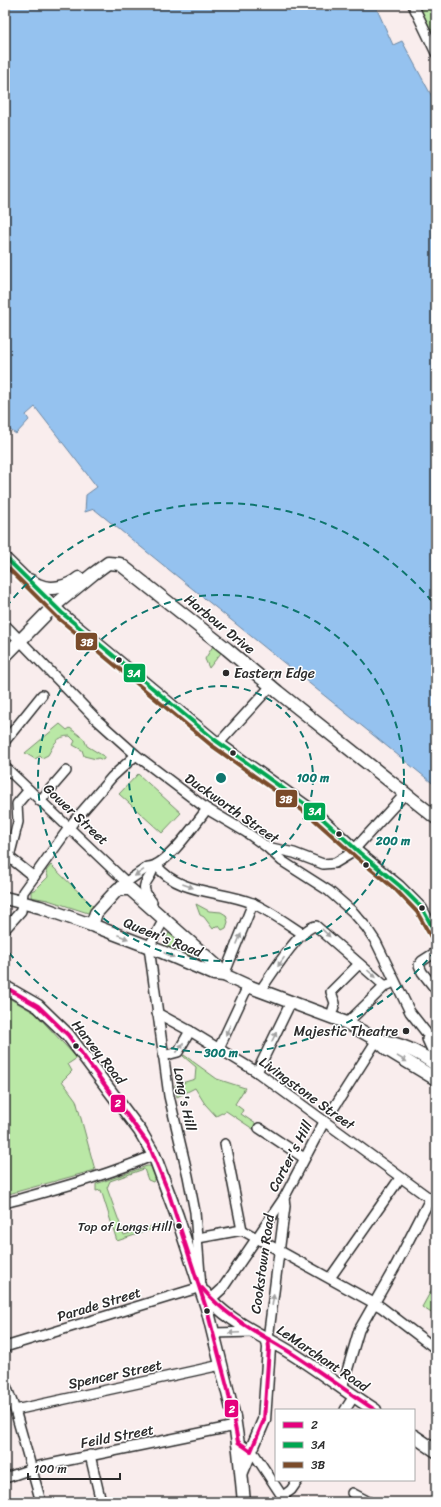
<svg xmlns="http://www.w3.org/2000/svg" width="441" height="1507" font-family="Sriracha,sans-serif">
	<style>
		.green { fill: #bae8a6; stroke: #728a68 }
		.water { fill: #95c2ef; stroke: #6b86a1 }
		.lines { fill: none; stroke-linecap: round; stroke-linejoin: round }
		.minor-casing { stroke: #2b2b2b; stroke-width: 12 }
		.major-casing { stroke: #2b2b2b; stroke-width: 15 }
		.minor { stroke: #fff; stroke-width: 9 }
		.major { stroke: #fff; stroke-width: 12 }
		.bus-1-casing { stroke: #fff; stroke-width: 7 }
		.bus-2-casing { stroke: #fff; stroke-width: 7 }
		.bus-3-casing { stroke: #fff; stroke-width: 7 }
		.bus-1 { stroke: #e5007d; stroke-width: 4 }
		.bus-2 { stroke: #00a651; stroke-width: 4 }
		.bus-3 { stroke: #7a4b2a; stroke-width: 4 }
		.oneway { fill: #a0a0a0 }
		.ring { fill: none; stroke: #0f766e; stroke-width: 2; stroke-dasharray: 7 5 }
		.bus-dot { fill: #2b2b2b; stroke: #fff; stroke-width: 1.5 }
		.labels { text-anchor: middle; stroke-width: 3; stroke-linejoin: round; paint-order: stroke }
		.bus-label { font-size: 13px; fill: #2b2b2b; stroke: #fff; text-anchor: end }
		.street-label { font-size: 14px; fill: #2b2b2b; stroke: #fff }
		.poi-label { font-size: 14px; fill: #2b2b2b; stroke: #fff; text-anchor: start }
		.centre { fill: #0f766e; stroke: #fff; stroke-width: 2 }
		.ring-label { font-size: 12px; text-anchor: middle; font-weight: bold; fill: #0f766e; stroke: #fff; stroke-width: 3; stroke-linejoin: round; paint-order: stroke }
		.line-badge { stroke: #fff; stroke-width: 1.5 }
		.badge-label { font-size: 11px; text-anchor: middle; font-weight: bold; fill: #fff }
	</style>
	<rect width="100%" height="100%" fill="#f9eded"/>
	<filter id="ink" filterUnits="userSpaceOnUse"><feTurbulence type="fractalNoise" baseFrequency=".025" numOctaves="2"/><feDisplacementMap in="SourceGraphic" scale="8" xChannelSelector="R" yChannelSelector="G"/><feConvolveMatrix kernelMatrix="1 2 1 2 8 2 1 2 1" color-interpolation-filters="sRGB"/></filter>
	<g filter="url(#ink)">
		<g class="green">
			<polygon points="419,5 436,5 436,40"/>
			<polygon points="213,646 221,653 209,668 205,659"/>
			<path d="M60,724L67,730L70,728L84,739L87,746L105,757L103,760L98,758L96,759L84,756L82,750L73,745L75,741L70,736C56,736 54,745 48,755L42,758L40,756L35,759L25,753Z"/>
			<polygon points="138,774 181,813 162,833 119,794"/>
			<polygon points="51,865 94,907 91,914 48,900 31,897 31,891 36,889 48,877 46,871"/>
			<polygon points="196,904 209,911 221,912 226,915 228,922 226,928 222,930 219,926 216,926 213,929 204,917 200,915"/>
			<polygon points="171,932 191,952 190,957 163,946 168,934"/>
			<polygon points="5,996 35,1013 77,1058 68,1064 72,1071 62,1081 76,1100 95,1170 5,1195"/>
			<polygon points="184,1055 217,1079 245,1088 235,1104 243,1110 241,1114 259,1126 256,1131 226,1111 216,1116 205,1104 195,1088 177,1097 175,1085 195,1079 196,1067 183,1056"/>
			<polygon points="147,1166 151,1166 156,1178 153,1182 148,1180 144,1169 110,1181 107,1188 124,1235 160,1224 159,1227 117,1241 101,1190 96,1191 96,1184"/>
			<polygon points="436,1282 436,1316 422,1307"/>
		</g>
		<polygon class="water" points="5,5 375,5 393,45 402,41 436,104 436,786 94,509 85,512 86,495 97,487 35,407 26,415 29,420 16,434 10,430 5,437"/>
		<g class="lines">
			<g class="minor-casing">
				<g id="minor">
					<polyline points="413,5 436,53"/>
					<polyline points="5,557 62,613 215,740 313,810 360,853 400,886 422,908 436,934"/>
					<polyline points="5,625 97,720 136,755 207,809 246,832 267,847 282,861 329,891 353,912 366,927 376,942 410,1012 436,1045"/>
					<polyline points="5,741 42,695"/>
					<polyline points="219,743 271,686"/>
					<polyline points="5,767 126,882"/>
					<polyline points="40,801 66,771"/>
					<polyline points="267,847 294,853 323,864 335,863 350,854 405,794"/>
					<polyline points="5,854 34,877"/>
					<polyline points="9,857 18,822 17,804 29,790"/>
					<path d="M156,865C179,895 221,890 252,903C270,911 286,923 303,934"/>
					<path d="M122,885L148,867C166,867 196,823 207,809"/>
					<path d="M151,906L152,902C135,882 152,882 153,867"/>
					<polyline points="5,929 21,911 23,892 74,821 112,777 136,755"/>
					<polyline points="436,952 422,961 419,965 422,972 436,990"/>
					<polyline points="224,975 253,903"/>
					<path d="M260,991C270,977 300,927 316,926L385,986"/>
					<polyline points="157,1013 190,1031 257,1072 436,1203"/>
					<polyline points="331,1016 335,1003 331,992 359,964"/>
					<polyline points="347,1023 385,986 390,984"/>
					<polyline points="427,1039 436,1059"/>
					<polyline points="219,1048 248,986"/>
					<polyline points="163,1056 178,1052 190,1031"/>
					<polyline points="257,1072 291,1002"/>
					<polyline points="333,1109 377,1040"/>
					<polyline points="259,1128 304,1158"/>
					<polyline points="225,1144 242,1230"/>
					<path d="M5,1203C55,1189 106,1176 154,1155"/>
					<polyline points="198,1238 242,1230 381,1307 436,1349"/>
					<polyline points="330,1278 400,1178"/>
					<polyline points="210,1300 222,1289 284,1198 324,1122"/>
					<polyline points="213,1333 254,1332"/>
					<polyline points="268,1339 285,1206 284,1198"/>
					<polyline points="5,1347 201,1287 195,1212 188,1176 169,1096 149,947 164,919"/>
					<polyline points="5,1383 15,1410 41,1502"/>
					<polyline points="342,1388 359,1330 396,1265 430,1199"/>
					<polyline points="15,1410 221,1365"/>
					<polyline points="345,1410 354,1396"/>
					<polyline points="238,1442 255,1455 286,1502"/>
					<polyline points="90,1455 101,1502"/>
					<polyline points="5,1478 40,1466 235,1426"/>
					<polyline points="352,1493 369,1502"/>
					<polyline points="283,1496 291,1490 298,1480"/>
				</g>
			</g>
			<g class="major-casing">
				<g id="major">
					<path d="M29,580C32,581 34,583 38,585C51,591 68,587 79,578"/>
					<polyline points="5,656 54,606 93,574 108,563 120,564 227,649 278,692 436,818"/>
					<polyline points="5,898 40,907 97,927 160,951 214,974 224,975 248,986 347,1023 377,1040 388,1050 436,1079"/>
					<polyline points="92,925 96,913 118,889 130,889 218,967 224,975"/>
					<polyline points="5,987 38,1006 68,1035 140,1131 154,1155 177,1216 207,1308 234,1417 239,1451 244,1502"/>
					<path d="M377,1040C398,1043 419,1052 436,1065"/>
					<path d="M205,1293C225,1320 260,1334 288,1351C318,1369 345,1391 375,1410"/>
					<polyline points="414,1436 436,1451"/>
					<polyline points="242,1472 264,1420 269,1348 268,1339"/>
				</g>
			</g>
			<use href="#minor" class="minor"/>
			<use href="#major" class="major"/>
			<g class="bus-1-casing">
				<g id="bus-1">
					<polyline points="5,987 38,1006 68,1035 149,1145 168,1191 208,1314 228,1390 238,1442 251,1451 264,1420 269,1348 268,1339"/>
					<path d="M202,1288C226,1317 257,1332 288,1351C318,1370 346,1391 375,1410"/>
				</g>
			</g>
			<g class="bus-2-casing">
				<polyline id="bus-2" points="5,557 62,613 215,740 313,810 360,853 400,886 422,908 436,934"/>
			</g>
			<g class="bus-3-casing">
				<polyline id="bus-3" points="5,565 58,618 211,745 309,815 356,857 396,890 417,912 431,937"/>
			</g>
			<use href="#bus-1" class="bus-1"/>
			<use href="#bus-2" class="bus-2"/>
			<use href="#bus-3" class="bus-3"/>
		</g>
		<defs><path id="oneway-solid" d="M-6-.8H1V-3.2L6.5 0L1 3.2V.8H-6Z"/></defs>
		<g class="oneway">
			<use href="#oneway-solid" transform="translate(139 873) rotate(146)"/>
			<use href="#oneway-solid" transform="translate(188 886) rotate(20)"/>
			<use href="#oneway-solid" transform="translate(326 933) rotate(44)"/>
			<use href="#oneway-solid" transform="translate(123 937) rotate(21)"/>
			<use href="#oneway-solid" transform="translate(239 939) rotate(-68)"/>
			<use href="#oneway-solid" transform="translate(169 955) rotate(24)"/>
			<use href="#oneway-solid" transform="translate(281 962) rotate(125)"/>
			<use href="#oneway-solid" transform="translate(372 974) rotate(40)"/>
			<use href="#oneway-solid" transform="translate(228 1030) rotate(115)"/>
			<use href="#oneway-solid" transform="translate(274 1037) rotate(-64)"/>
			<use href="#oneway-solid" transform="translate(180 1048) rotate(-53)"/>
			<use href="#oneway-solid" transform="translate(402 1059) rotate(31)"/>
			<use href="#oneway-solid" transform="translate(273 1300) rotate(-82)"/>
			<use href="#oneway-solid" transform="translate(234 1333) rotate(178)"/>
		</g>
	</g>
	<g class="ring">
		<circle cx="221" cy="778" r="92"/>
		<circle cx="221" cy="778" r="183"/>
		<path d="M435 951A275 275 0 0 1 6 949M6 607A275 275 0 0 1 435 605"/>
	</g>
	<g class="bus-dot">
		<circle cx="119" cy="660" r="3.5"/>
		<circle cx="226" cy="673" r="4"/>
		<circle cx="233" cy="753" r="3.5"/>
		<circle cx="339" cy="834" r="3.5"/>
		<circle cx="366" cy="865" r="3.5"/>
		<circle cx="422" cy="908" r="3.5"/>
		<circle cx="406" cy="1031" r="4"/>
		<circle cx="76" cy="1046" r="3.5"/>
		<circle cx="179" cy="1226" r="3.5"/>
		<circle cx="207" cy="1311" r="3.5"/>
	</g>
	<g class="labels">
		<g class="bus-label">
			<text x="172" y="1231">Top of Longs Hill</text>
		</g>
		<g class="street-label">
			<text transform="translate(220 624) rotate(39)" y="5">Harbour Drive</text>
			<text transform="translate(232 808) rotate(35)" y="5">Duckworth Street</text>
			<text transform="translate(76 814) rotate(43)" y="5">Gower Street</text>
			<text transform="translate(163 937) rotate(22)" y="5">Queen's Road</text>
			<text transform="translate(99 1052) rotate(52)" y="5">Harvey Road</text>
			<text transform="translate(307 1093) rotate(36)" y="5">Livingstone Street</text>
			<text transform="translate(185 1099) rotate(78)" y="5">Long's Hill</text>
			<text transform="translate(290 1156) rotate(-62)" y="5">Carter's Hill</text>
			<text transform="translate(262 1264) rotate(-82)" y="5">Cookstown Road</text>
			<text transform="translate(99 1304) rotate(-17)" y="5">Parade Street</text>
			<text transform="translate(323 1358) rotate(34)" y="5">LeMarchant Road</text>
			<text transform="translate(115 1374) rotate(-12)" y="5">Spencer Street</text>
			<text transform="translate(117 1436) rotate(-11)" y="5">Feild Street</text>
		</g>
		<g class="poi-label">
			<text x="234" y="678">Eastern Edge</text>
			<text x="398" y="1036" text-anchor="end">Majestic Theatre</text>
		</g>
	</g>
	<circle cx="221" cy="778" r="6" class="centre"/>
	<g class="ring-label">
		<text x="313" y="782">100 m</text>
		<text x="393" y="845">200 m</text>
		<text x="221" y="1057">300 m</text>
	</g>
	<g class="line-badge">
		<rect x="75" y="632" width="23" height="19" rx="4" fill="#7a4b2a"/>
		<rect x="123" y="663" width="23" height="20" rx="4" fill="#00a651"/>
		<rect x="275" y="789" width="23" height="19" rx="4" fill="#7a4b2a"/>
		<rect x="303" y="802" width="23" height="19" rx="4" fill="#00a651"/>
		<rect x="110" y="1094" width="16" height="19" rx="4" fill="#e5007d"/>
		<rect x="224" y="1399" width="15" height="19" rx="4" fill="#e5007d"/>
	</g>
	<g class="badge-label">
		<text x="87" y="646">3B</text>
		<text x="134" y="677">3A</text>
		<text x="286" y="803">3B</text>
		<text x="315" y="815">3A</text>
		<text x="118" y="1107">2</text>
		<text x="232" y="1413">2</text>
	</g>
	<rect width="441" height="1507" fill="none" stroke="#fff" stroke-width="20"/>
	<rect x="10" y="10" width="421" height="1487" fill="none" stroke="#2b2b2b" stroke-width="1.5" filter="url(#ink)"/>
	<rect x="275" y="1409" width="140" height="72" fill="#ffffff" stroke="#aaaaaa"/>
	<rect x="283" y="1422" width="20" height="6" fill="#e5007d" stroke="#aaaaaa"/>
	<text x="311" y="1429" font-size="12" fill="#2b2b2b">2</text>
	<rect x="283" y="1442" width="20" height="6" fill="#00a651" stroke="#aaaaaa"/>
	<text x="311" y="1449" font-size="12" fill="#2b2b2b">3A</text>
	<rect x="283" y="1462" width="20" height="6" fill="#7a4b2a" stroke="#aaaaaa"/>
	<text x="311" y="1469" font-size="12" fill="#2b2b2b">3B</text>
	<path d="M28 1473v6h92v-6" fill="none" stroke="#2b2b2b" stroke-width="2"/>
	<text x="34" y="1473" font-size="12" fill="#2b2b2b" stroke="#ffffff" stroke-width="3" paint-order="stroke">100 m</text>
</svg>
